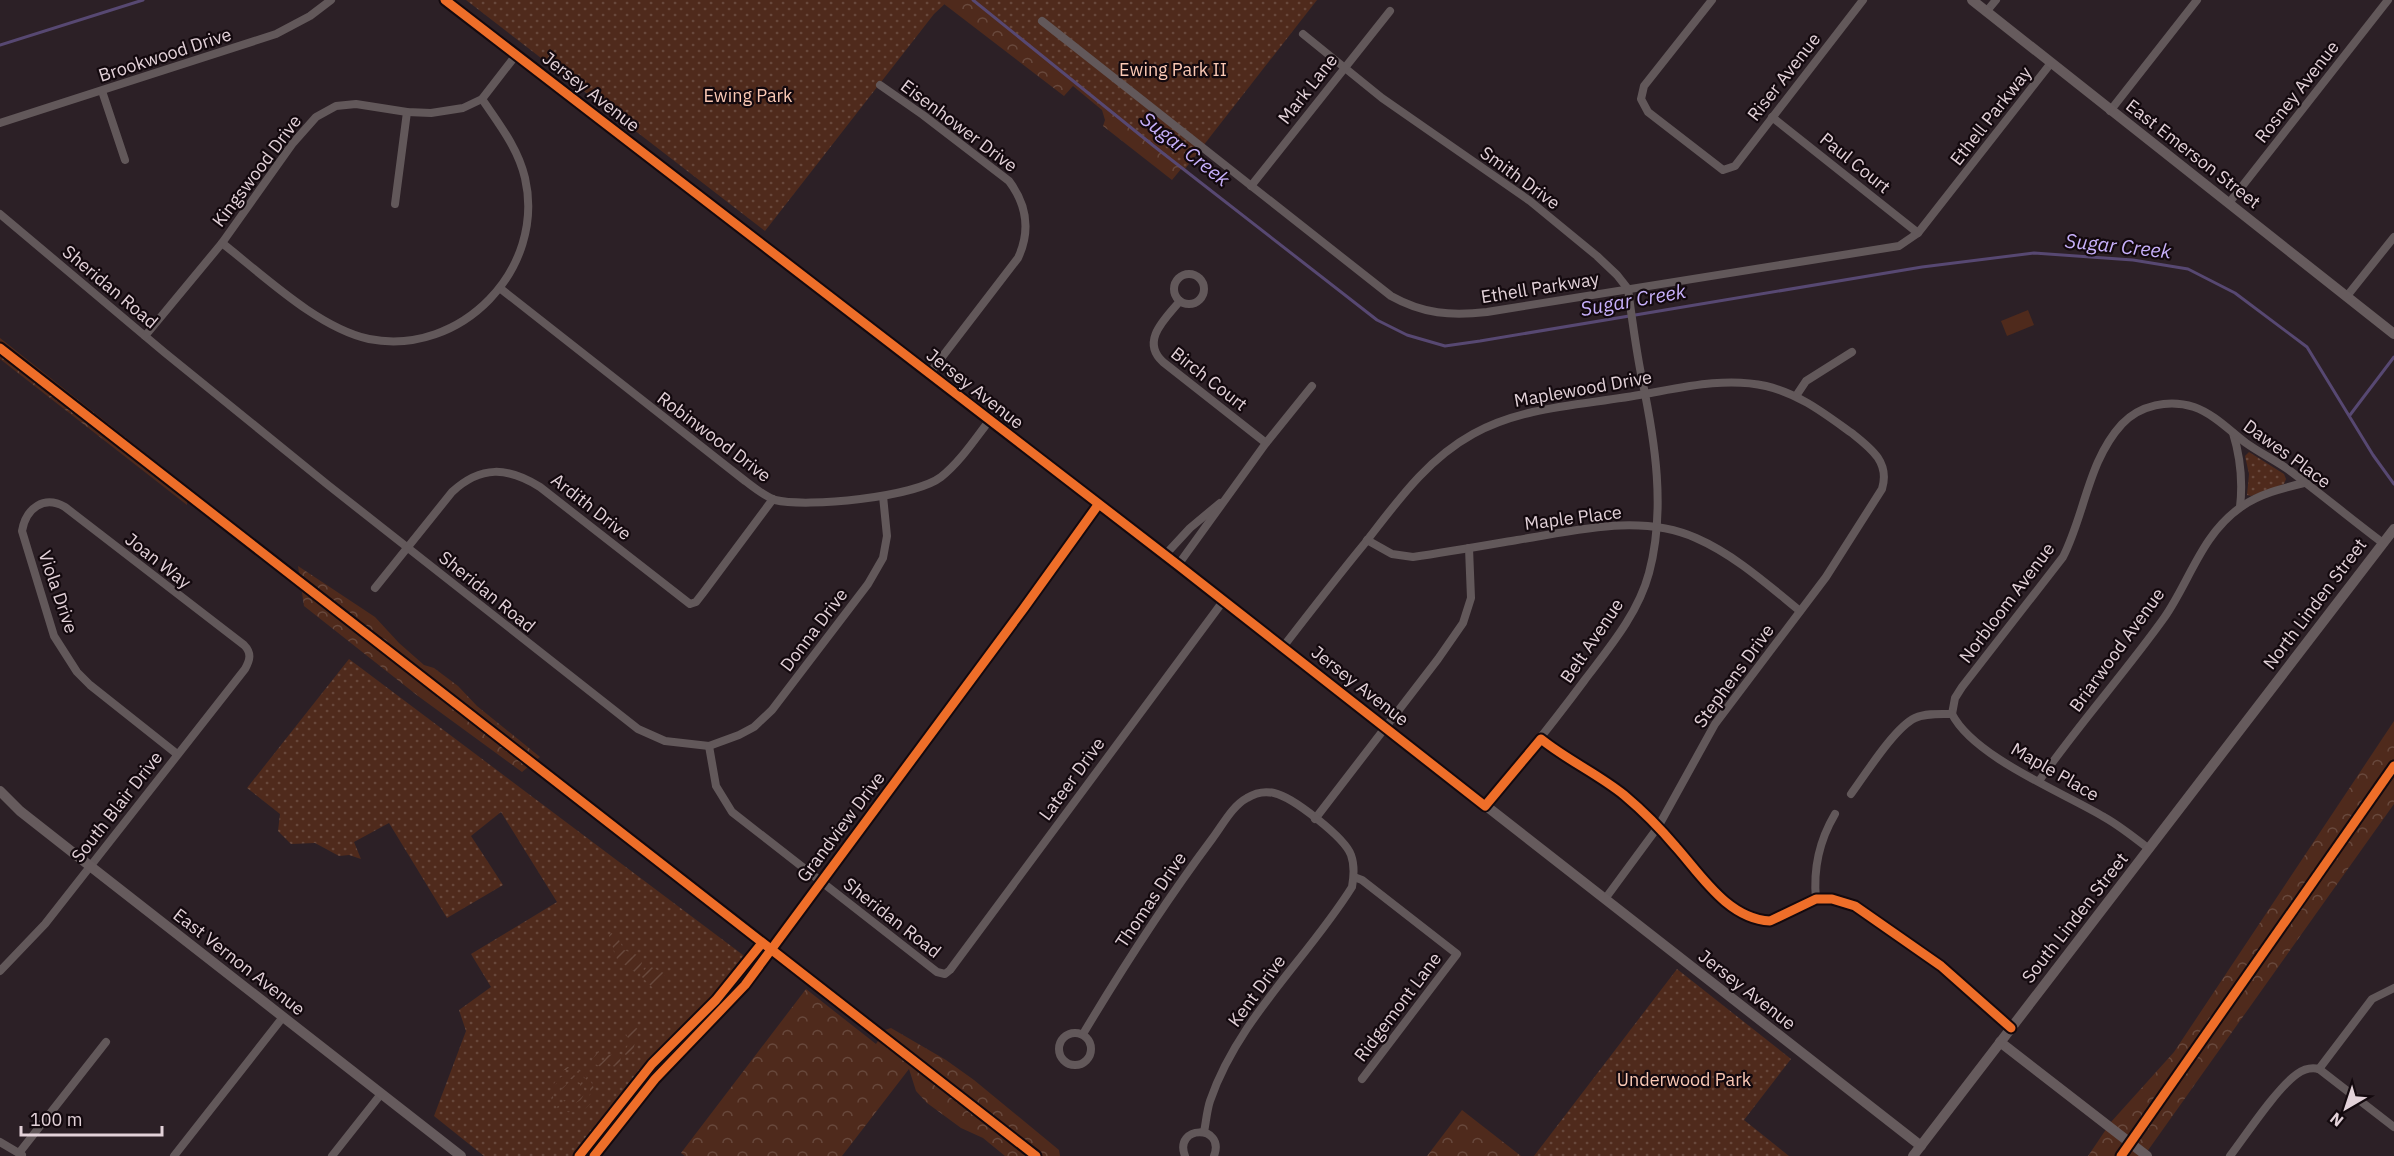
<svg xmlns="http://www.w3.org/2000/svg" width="2394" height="1156" font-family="'IBM Plex Sans',sans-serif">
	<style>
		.grass { fill: #4f2a1c }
		.forest { fill: url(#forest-crowns) }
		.park { fill: url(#park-dots) }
		.garden { fill: url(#garden-furrows) }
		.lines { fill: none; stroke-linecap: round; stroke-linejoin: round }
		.stream { stroke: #574872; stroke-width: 3 }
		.street { stroke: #62585a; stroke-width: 8 }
		.secondary { stroke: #665b5d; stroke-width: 10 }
		.cycleway-casing { stroke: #13090e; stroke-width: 13 }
		.cycleway { stroke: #ee6e29; stroke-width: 9 }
		.labels { text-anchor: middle; stroke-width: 4.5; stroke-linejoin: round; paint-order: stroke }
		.street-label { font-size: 18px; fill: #e3d2d9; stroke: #13090e }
		.park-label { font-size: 18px; fill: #fbc9b5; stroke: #13090e }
		.water-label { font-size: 20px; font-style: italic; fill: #c7b0fb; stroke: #13090e }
	</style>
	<defs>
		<pattern id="forest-crowns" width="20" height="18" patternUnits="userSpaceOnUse" patternTransform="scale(1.5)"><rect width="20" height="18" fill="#4f2a1c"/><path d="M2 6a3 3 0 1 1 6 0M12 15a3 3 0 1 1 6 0" fill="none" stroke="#68483c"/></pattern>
		<pattern id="park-dots" width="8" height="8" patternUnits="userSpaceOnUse" patternTransform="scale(1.5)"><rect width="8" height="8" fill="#4f2a1c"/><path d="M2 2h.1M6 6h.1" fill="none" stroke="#68483c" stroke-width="1.8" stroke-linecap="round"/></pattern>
		<pattern id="garden-furrows" width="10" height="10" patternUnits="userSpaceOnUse" patternTransform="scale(1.5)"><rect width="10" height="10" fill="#4f2a1c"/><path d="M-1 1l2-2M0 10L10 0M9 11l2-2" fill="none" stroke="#68483c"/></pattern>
	</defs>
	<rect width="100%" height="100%" fill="#2c2026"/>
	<polygon class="grass" points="2028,310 2034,325 2007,336 2001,321"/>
	<g class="forest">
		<polygon points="948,0 993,0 1191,157 1172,180 1103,126 1105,120 1102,110 1073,86 1064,96 944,4"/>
		<polygon points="0,338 188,487 187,505 0,359"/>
		<polygon points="298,566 375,617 399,643 424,665 434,668 458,686 477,706 540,757 522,772 418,696 304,606"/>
		<polygon points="2394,721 2394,804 2144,1156 2088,1156 2111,1122 2174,1052"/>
		<polygon points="806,989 876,1044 885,1030 891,1028 946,1060 974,1080 1059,1150 1060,1156 1005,1156 983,1138 961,1128 927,1103 916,1091 909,1069 842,1156 685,1156 681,1153"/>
		<polygon points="1462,1110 1521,1156 1427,1156"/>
	</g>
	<g class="park">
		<polygon points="466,0 949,0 934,14 765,231"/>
		<polygon points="973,0 1317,0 1185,169"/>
		<polygon points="2249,452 2284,474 2286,479 2284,484 2251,496 2247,495 2249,474 2245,456"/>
		<polygon points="349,659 747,958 723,989 655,1056 576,1156 484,1156 434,1116 466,1031 459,1010 491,987 471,954 557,902 501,812 471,836 503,885 447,918 389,823 354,842 361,859 349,855 339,856 315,843 291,844 278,831 280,814 247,788"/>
		<polygon points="1677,969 1791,1059 1744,1120 1789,1156 1534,1156"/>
	</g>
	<g class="garden">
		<polygon points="611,933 617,936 624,950 640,956 642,963 636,973 617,959 609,936"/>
		<polygon points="651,967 666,974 654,989 640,975 646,968"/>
		<polygon points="630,1023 639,1030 636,1036 633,1052 626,1055 623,1053 630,1042 624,1030"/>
		<polygon points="598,1051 600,1053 596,1060 597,1062 601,1063 608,1055 621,1054 620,1064 615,1067 607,1063 601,1067 593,1063 592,1060"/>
		<path d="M568,1067C586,1069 605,1091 587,1107C578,1115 558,1115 552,1100C548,1090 555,1077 567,1075C588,1072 592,1106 567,1104L560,1097L561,1089L568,1083L573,1086L568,1085L562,1090L561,1096L564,1100L573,1103L581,1096L580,1083L567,1077C537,1087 560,1121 580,1109C604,1094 583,1062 557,1072L556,1070Z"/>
	</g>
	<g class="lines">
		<g class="stream">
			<polyline points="973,0 1155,147 1377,320 1407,335 1445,346 1480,341 1922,267 2034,253 2133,260 2188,269 2235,293 2307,347 2373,455 2394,484"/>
			<polyline points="0,45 143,0"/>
			<polyline points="2350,415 2394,357"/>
		</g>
		<g class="street">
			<polyline points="1712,0 1644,86 1641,99 1648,112 1723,170 1735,166 1863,0"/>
			<polyline points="1986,12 1996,0"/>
			<path d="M1042,21L1391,296C1423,314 1451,316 1487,312L1899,246L1918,233L2051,63"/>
			<path d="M1303,34L1382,98L1530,201L1597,256L1617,275L1628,289C1632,319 1636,350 1642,379C1655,441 1666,510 1649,573C1638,614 1609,648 1584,681C1552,724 1519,765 1485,806"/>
			<path d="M880,85L923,115L1009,181C1027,205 1031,230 1018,258L929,374"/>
			<polyline points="102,91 125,160"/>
			<polyline points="2110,111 2197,0"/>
			<polyline points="1772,117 1918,233"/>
			<polyline points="0,123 276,34 310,16 331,0"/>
			<polyline points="1251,186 1390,11"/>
			<polyline points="2229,203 2388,0"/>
			<polyline points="395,204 407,112"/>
			<polyline points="0,214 164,352 328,485 638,729 665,741 709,746 739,735 754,727 772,710 868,584 883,558 887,536 883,496"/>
			<path d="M222,243C263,275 318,328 369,339C461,357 546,269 525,178C518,148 499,124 482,99"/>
			<circle cx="1189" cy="289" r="15"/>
			<path d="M501,289L744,480C753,487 764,496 775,500C807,508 915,497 941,477C960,462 975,439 989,421"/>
			<polyline points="2347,296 2394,237"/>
			<path d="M1180,301C1165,319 1140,341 1163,362L1266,443"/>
			<polyline points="145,336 222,243 293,143 316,117 336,106 356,104 407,112 431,113 463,108 482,99 516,55"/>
			<polyline points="1796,396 1806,381 1852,352"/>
			<path d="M2233,433C2241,459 2243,481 2240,507"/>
			<path d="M1367,540L1392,554L1413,557C1448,552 1482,546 1517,540C1574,531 1640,513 1696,538C1735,555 1768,585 1800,611"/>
			<polyline points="1165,555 1190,528 1220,503"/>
			<polyline points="1178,565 1266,443 1312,386"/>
			<path d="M375,588L452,492C481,465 508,467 540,487L690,604L696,602L703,593L773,499"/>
			<path d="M1283,647C1310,612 1337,577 1365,543C1397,502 1426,460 1473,434C1525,405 1587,405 1645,394C1684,387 1726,377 1766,386C1800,394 1825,414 1853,434C1872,449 1890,463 1882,489L1826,577L1715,724L1658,827L1605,899"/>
			<path d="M1952,714L1955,698L1962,687L2063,557C2085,514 2088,461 2122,424C2140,405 2169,399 2194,407C2214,414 2230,431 2246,443C2260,453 2275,460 2289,470C2321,494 2351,519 2383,543"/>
			<path d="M1952,714C1974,757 2062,792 2104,817C2120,826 2135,838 2149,849"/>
			<path d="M1541,739C1567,760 1598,774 1624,795C1643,811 1660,828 1676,847C1701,875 1728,919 1770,921L1816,899H1832L1855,906L1941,966L2011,1028"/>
			<polyline points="709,746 716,786 732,812 937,972 945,974 950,970 1224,600"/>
			<path d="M2039,781C2078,725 2124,674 2164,618C2190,581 2201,535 2241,507C2259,494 2283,488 2304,483"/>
			<path d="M1851,794C1865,775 1895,727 1915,718C1926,713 1940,714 1952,714"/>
			<polyline points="1315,819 1438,659 1463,623 1471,598 1469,548"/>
			<polyline points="1354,877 1362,880 1457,954 1362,1079"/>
			<path d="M1816,899C1813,868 1819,841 1835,814"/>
			<path d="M0,971L45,924L245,669C250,660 252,653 244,645L65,507C44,495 26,508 22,531L54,636L77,672L90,685L177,754"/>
			<circle cx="1075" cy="1049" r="16"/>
			<path d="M1083,1034C1123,967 1165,902 1212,839C1222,826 1232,806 1247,798C1255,793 1265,791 1274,793C1293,797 1345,838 1351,855C1355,866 1354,876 1352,887C1307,959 1238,1019 1210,1101C1207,1110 1206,1122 1204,1132"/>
			<polyline points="2319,1069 2372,999 2394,988"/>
			<polyline points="2319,1069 2394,1127"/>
			<polyline points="0,1142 22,1155"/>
			<polyline points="19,1153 106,1042"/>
			<polyline points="174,1156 283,1017"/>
			<polyline points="332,1156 381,1094"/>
			<path d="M1185,1156C1173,1125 1226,1124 1214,1156"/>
			<path d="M2230,1156C2246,1135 2277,1088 2297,1074C2304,1069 2311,1067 2319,1069"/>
		</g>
		<g class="secondary">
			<polyline points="445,0 1178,565 1921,1146"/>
			<polyline points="1972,0 2394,334"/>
			<polyline points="0,791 20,811 90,866 461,1156"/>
			<polyline points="2000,1042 2147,1156"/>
			<polyline points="594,1156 655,1079 745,985 1024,608 1098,505"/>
			<polyline points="1913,1156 2394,529"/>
		</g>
		<g class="cycleway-casing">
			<g id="cycleway">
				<path d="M445,0L1178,565L1485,806L1541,739C1567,760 1598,774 1624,795C1643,811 1660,828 1676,847C1701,875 1728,919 1770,921L1816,899H1832L1855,906L1941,966L2011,1028"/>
				<polyline points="0,348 1036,1156"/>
				<polyline points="579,1156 652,1064 716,1000 762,943"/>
				<polyline points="594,1156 655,1079 745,985 1024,608 1098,505"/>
				<polyline points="2121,1156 2394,766"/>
			</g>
		</g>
		<use href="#cycleway" class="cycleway"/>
	</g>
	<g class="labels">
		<g class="street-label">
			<text transform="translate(165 55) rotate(-18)" y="6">Brookwood Drive</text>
			<text transform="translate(1784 77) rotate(-52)" y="6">Riser Avenue</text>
			<text transform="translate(1308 89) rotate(-52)" y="6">Mark Lane</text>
			<text transform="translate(591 92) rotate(38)" y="6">Jersey Avenue</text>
			<text transform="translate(2297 92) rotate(-52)" y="6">Rosney Avenue</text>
			<text transform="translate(1991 116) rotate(-52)" y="6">Ethell Parkway</text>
			<text transform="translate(959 126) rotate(37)" y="6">Eisenhower Drive</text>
			<text transform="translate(2193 154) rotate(38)" y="6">East Emerson Street</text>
			<text transform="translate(1855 163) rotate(39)" y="6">Paul Court</text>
			<text transform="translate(257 171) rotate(-53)" y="6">Kingswood Drive</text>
			<text transform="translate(1520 178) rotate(36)" y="6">Smith Drive</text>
			<text transform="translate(110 287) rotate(40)" y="6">Sheridan Road</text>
			<text transform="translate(1540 288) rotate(-9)" y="6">Ethell Parkway</text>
			<text transform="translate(1209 379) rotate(38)" y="6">Birch Court</text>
			<text transform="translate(975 389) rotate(38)" y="6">Jersey Avenue</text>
			<text transform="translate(1583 389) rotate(-10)" y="6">Maplewood Drive</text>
			<text transform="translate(714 437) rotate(37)" y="6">Robinwood Drive</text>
			<text transform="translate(2287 454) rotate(36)" y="6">Dawes Place</text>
			<text transform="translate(591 507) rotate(38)" y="6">Ardith Drive</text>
			<text transform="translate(1573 518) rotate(-7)" y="6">Maple Place</text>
			<text transform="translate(158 561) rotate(38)" y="6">Joan Way</text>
			<text transform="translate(58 592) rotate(71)" y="6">Viola Drive</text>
			<text transform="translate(487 592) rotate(39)" y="6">Sheridan Road</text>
			<text transform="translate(2007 603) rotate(-53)" y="6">Norbloom Avenue</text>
			<text transform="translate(2315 604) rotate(-53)" y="6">North Linden Street</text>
			<text transform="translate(814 630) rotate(-53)" y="6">Donna Drive</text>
			<text transform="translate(1592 641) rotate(-56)" y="6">Belt Avenue</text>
			<text transform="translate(2117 650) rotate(-54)" y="6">Briarwood Avenue</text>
			<text transform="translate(1734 676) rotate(-54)" y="6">Stephens Drive</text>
			<text transform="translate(1360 686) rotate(38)" y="6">Jersey Avenue</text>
			<text transform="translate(2055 772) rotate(30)" y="6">Maple Place</text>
			<text transform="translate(1072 779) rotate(-54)" y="6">Lateer Drive</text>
			<text transform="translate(117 807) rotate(-52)" y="6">South Blair Drive</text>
			<text transform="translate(841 827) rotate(-53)" y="6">Grandview Drive</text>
			<text transform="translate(1151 900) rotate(-56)" y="6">Thomas Drive</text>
			<text transform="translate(892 918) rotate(38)" y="6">Sheridan Road</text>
			<text transform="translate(2075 918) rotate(-52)" y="6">South Linden Street</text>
			<text transform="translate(239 962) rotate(38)" y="6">East Vernon Avenue</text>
			<text transform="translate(1747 990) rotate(38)" y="6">Jersey Avenue</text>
			<text transform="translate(1257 991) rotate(-54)" y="6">Kent Drive</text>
			<text transform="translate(1398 1007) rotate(-53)" y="6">Ridgemont Lane</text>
		</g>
		<g class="park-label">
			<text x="1173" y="76">Ewing Park II</text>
			<text x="748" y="102">Ewing Park</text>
			<text x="1684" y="1086">Underwood Park</text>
		</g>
		<g class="water-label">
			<text transform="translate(1185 149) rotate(38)" y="7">Sugar Creek</text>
			<text transform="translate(2118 246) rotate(6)" y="7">Sugar Creek</text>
			<text transform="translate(1633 300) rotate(-10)" y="7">Sugar Creek</text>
		</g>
	</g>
	<g transform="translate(2346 1108) rotate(219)" stroke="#13090e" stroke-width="4.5" paint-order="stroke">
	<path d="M0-4.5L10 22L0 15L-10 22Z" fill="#e3d2d9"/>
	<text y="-9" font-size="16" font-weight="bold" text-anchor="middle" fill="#e3d2d9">N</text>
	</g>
	<path d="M21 1126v9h141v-9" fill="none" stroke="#e3d2d9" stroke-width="3"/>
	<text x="30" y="1126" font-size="18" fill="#e3d2d9" stroke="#13090e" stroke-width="4.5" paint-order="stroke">100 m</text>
</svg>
